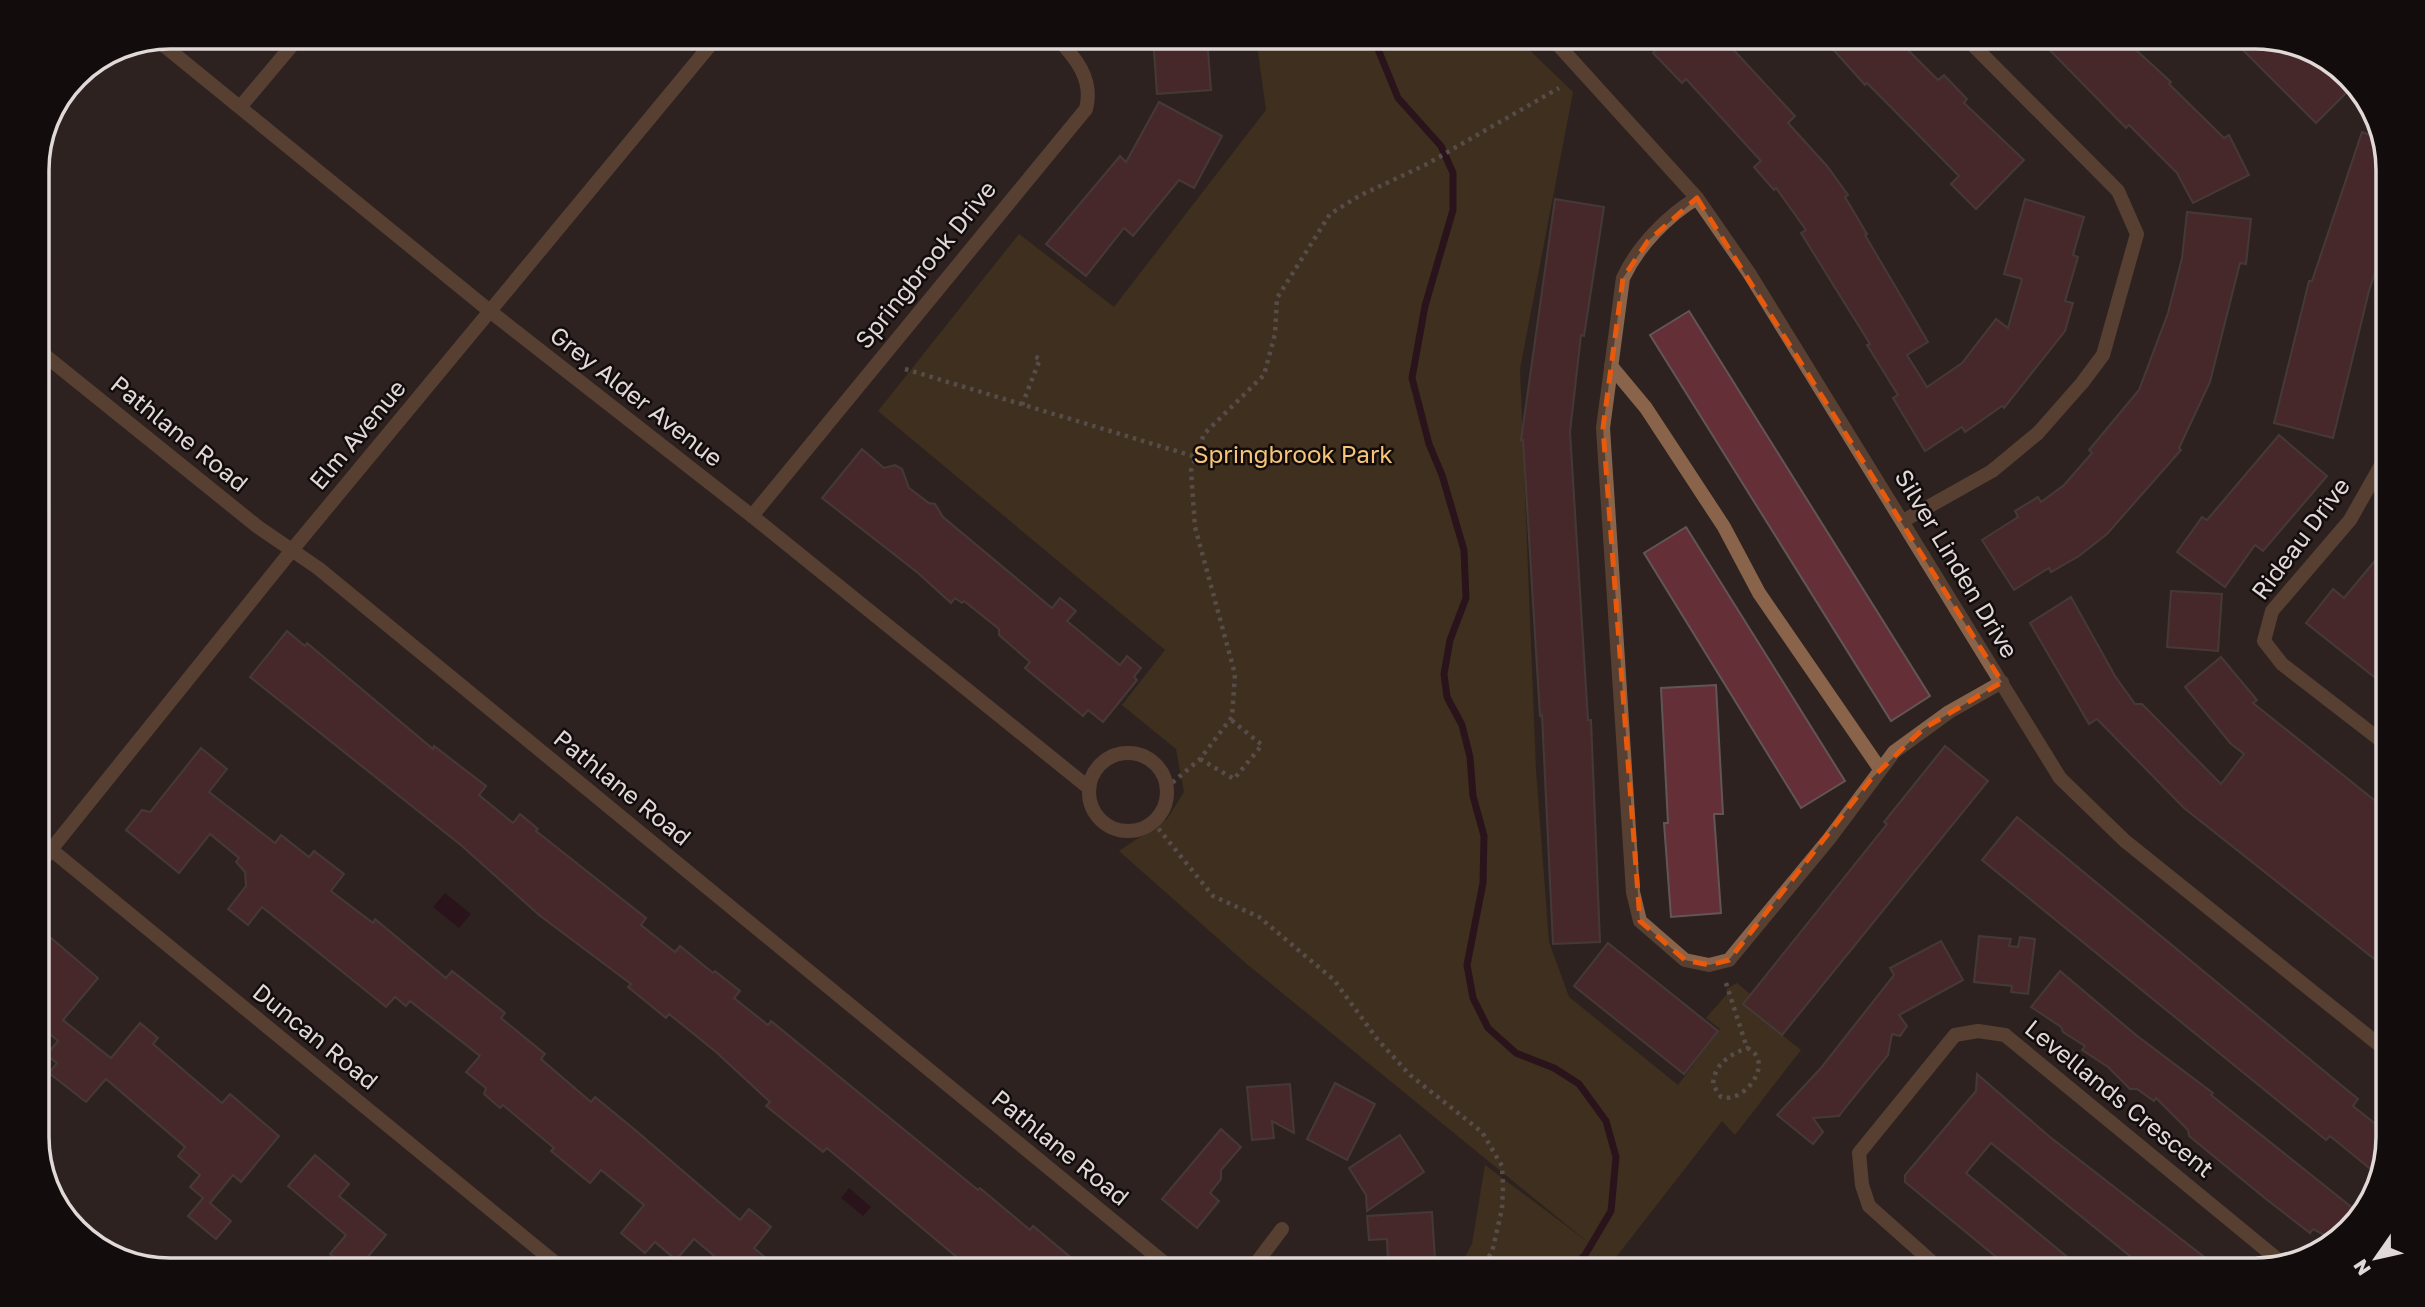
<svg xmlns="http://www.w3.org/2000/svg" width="2425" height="1307" font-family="'Golos Text',sans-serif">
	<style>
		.green { fill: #543f1d }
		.water { fill: #280017 }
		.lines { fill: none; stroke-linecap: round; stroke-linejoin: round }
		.stream { stroke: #280017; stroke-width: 7 }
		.building { fill: #652f38; stroke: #625556; stroke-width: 2 }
		.path { stroke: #887f7c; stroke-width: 4.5; stroke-dasharray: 3.5 5; stroke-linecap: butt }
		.street { stroke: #89644a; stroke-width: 14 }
		.marked { fill: none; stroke: #e8590c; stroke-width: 5; stroke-dasharray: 14 9; stroke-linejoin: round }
		.labels { text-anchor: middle; stroke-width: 5; stroke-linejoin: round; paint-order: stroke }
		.street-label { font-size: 24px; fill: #e0d9d7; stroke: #120d0c }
		.park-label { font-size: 24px; fill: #f5c47a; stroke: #120d0c }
		.rim { fill: none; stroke: #e0d9d7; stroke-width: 3.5 }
	</style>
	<rect width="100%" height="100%" fill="#2d221f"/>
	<polygon class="green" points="1256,37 1516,37 1573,92 1520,369 1536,771 1549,942 1569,997 1678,1085 1720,1029 1706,1018 1728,993 1726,989 1737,983 1750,994 1743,1004 1801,1050 1735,1135 1722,1121 1606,1270 1458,1270 1472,1244 1485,1165 1589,1243 1248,965 1119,851 1167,819 1184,792 1176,749 1122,705 1165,650 878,411 1019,234 1114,307 1266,110"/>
	<g class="water">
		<polygon points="445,893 471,914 459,928 433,907"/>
		<polygon points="849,1188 871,1207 863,1216 841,1198"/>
	</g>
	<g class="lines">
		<polyline class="stream" points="1373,37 1398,98 1441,146 1453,173 1453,210 1425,306 1412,378 1429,444 1442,475 1464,550 1466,598 1450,640 1444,674 1447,697 1462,725 1470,757 1473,796 1484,836 1483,883 1467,965 1473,998 1488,1028 1516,1053 1554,1068 1579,1084 1606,1121 1616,1157 1611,1211 1585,1255 1569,1270"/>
	</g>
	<g class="building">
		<polygon points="1153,37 1207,37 1211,90 1157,94"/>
		<polygon points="1642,37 1717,37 1727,47 1729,45 1795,116 1788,123 1827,166 1848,195 1845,197 1867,234 1865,235 1928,342 1907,355 1927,387 1962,363 1996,319 2008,328 2022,279 2004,274 2025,199 2084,217 2073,255 2078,257 2065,301 2073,303 2065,331 2004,408 2002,406 1965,432 1962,427 1925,451 1893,398 1898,395 1867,345 1870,344 1801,233 1806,230 1776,188 1774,190 1754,167 1761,161 1686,79 1682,83 1653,53 1655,51"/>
		<polygon points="1822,37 1914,37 1904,46 1938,80 1944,75 1967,99 1964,103 2024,160 1976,209 1951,184 1959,176 1867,83 1865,85"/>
		<polygon points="2037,37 2122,37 2171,82 2169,84 2224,138 2229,135 2249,175 2193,203 2177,173 2129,125 2126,128"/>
		<polygon points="2230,37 2255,37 2314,51 2354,85 2316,123"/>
		<polygon points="1159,102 1222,136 1194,188 1179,180 1133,236 1124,228 1086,276 1046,244 1120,156 1126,162"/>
		<polygon points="2362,132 2380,138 2388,162 2388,234 2369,291 2333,438 2274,423 2309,281 2312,281"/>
		<polygon points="1555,199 1604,207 1584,336 1581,335 1570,432 1588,720 1591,720 1600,942 1553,944 1542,715 1540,716 1523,440 1521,440"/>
		<polygon points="2187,212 2251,219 2246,264 2240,263 2210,382 2179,448 2181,450 2107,534 2079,556 2051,572 2049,568 2014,590 1982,540 2018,517 2015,511 2038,497 2041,502 2064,485 2092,453 2089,450 2139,390 2168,313 2182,258"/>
		<polygon points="1689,311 1930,696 1891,721 1650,335"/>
		<polygon points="2279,435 2327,476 2263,551 2255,545 2225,587 2177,552 2202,517 2207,520"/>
		<polygon points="862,449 884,468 895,465 902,469 909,488 929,503 935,504 943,517 1052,608 1060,598 1076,611 1067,621 1120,665 1127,656 1141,668 1134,677 1137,680 1103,722 1088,710 1083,716 1025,668 1030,662 999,635 999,629 964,601 962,603 955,598 951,603 918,573 822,498"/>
		<polygon points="1686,527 1845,781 1801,808 1644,553"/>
		<polygon points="2388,545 2388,688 2306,623 2333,589 2344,598"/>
		<polygon points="2171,591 2222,594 2218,651 2167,647"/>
		<polygon points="2071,597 2115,676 2135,704 2142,704 2221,784 2244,754 2230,743 2185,687 2221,657 2257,700 2253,703 2388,811 2388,970 2184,808 2097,719 2089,724 2030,623"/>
		<polygon points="287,631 305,646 307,643 433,749 434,746 486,786 479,795 513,823 520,814 538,829 536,831 646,918 641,925 675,952 680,946 713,973 715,971 740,991 734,998 768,1025 771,1021 978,1190 980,1188 1030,1230 1033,1226 1086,1270 972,1270 827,1148 823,1152 766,1106 770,1102 716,1052 669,1014 666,1018 628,987 631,984 539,915 462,846 250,677"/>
		<polygon points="1716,685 1723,814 1714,814 1721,913 1671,917 1664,823 1668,823 1661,688"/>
		<polygon points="1945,746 1988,781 1782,1035 1743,1004 1887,824 1884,822"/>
		<polygon points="201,748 227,769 209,792 275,843 281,835 309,857 314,851 344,874 331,891 373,923 375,919 446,978 452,971 505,1013 501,1018 545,1054 541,1059 591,1102 595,1097 634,1129 740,1220 749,1209 771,1227 754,1248 780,1270 731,1270 694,1239 676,1260 655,1242 645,1253 621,1233 644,1205 601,1170 590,1183 551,1151 554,1148 503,1105 500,1108 484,1094 486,1088 466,1072 480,1056 410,1001 406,1006 395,997 386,1007 262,907 248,925 228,909 246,886 245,872 236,862 239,858 210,834 179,873 126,830 142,810 150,812"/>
		<polygon points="2017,817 2358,1099 2353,1106 2388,1134 2379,1176 2330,1136 2326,1140 1982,860"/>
		<polygon points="37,926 98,978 63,1020 111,1058 140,1023 158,1038 153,1044 222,1103 230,1094 279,1136 241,1182 233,1175 210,1203 231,1221 216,1239 188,1216 203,1198 190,1187 200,1175 178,1156 185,1147 106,1079 86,1102 49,1073 57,1063 46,1055 58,1041 37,1023"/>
		<polygon points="1979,936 2011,939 2009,946 2018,947 2020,937 2035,939 2028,994 2011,992 2012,986 1974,982"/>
		<polygon points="1941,941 1963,980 1899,1015 1907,1026 1900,1036 1892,1034 1888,1055 1845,1108 1839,1116 1813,1118 1823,1132 1813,1144 1777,1115 1820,1069 1894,975 1890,968"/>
		<polygon points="1608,943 1718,1031 1684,1074 1574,986"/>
		<polygon points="2060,971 2136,1035 2213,1093 2211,1095 2359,1213 2334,1240 2313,1229 2310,1233 2266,1199 2189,1136 2188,1130 2156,1098 2154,1101 2137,1089 2130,1089 2108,1067 2082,1050 2085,1046 2063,1032 2061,1027 2031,1007"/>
		<polygon points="1977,1074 2050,1137 2221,1270 2147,1270 1991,1143 1966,1173 2083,1270 2012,1270 1905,1182 1905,1175 1976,1091"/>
		<polygon points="1335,1083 1375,1104 1347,1160 1307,1139"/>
		<polygon points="1290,1084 1294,1133 1272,1121 1274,1138 1252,1140 1247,1087"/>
		<polygon points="1221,1129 1241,1147 1221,1170 1221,1179 1210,1193 1219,1201 1197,1228 1162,1199"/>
		<polygon points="1400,1135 1424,1172 1367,1211 1366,1195 1349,1168"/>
		<polygon points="315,1155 349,1184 339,1196 386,1235 357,1270 350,1270 330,1254 346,1235 288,1186"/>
		<polygon points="1432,1212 1435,1259 1388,1261 1387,1239 1369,1240 1367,1216"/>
	</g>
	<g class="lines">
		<g class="path">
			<polyline points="905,369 1196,457"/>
			<polyline points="1022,405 1040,359 1034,356"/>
			<polyline points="1200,759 1234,779 1262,745 1230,719"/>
			<polyline points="1166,788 1200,759 1232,717 1235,674 1195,527 1191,471 1204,434 1264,375 1275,334 1277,298 1330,214 1359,196 1425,165 1559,88"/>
			<polyline points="1153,822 1213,896 1259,917 1334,980 1378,1040 1410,1075 1482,1132 1502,1166 1503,1187 1502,1209 1492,1252 1480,1270"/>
			<polyline points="1726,983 1747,1048"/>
			<path d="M1747,1048C1776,1061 1745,1104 1721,1097L1713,1085C1714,1064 1729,1055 1747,1048Z"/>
		</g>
		<g class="street">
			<polyline points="1551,37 1697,198 1749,273 2060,778 2125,841 2388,1052"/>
			<polyline points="156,39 491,312 752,516 1089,788"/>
			<polyline points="241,106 299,37"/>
			<path d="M1697,198C1667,216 1638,246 1623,278L1603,428L1633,892L1640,921L1685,960L1709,965L1729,960L1829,839L1894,752L1949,712L2002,682"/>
			<polyline points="37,349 258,527 318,568 1173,1270"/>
			<polyline points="1611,366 1646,408 1724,527 1759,593 1880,769"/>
			<polyline points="2388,430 2384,460 2350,520 2272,611 2264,641 2282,664 2388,746"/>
			<path d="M752,516L1086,109C1094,79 1075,57 1056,37"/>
			<polyline points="1903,521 1992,471 2038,433 2082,383 2103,355 2137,234 2118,191 1965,37"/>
			<circle cx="1128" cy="792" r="39"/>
			<polyline points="37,838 564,1270"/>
			<polyline points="37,867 292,550 717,37"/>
			<polyline points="1251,1270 1282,1229"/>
			<polyline points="1941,1270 1869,1206 1862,1185 1859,1153 1955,1035 1978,1031 2005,1035 2282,1263"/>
		</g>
	</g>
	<path d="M0 0H2425V1307H0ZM1697,198L2002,682L1923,729L1871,779L1729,960L1709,965L1685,960L1640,921L1603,428L1623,278L1648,241Z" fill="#2d221f" fill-opacity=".55" fill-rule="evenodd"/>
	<path class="marked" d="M1697,198L2002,682L1923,729L1871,779L1729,960L1709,965L1685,960L1640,921L1603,428L1623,278L1648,241Z"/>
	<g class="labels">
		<g class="street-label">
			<text transform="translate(926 265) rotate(-51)" y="8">Springbrook Drive</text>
			<text transform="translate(636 397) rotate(38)" y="8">Grey Alder Avenue</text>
			<text transform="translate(179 434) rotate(39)" y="8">Pathlane Road</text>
			<text transform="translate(358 435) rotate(-50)" y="8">Elm Avenue</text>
			<text transform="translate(2301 539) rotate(-53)" y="8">Rideau Drive</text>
			<text transform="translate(1956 564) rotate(59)" y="8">Silver Linden Drive</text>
			<text transform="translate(622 788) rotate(39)" y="8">Pathlane Road</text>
			<text transform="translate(315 1037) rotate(39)" y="8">Duncan Road</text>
			<text transform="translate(2119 1099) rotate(39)" y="8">Levellands Crescent</text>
			<text transform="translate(1060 1148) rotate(39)" y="8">Pathlane Road</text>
		</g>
		<g class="park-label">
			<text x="1293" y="463">Springbrook Park</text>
		</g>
	</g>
	<path d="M0 0H2425V1307H0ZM170 49H2255A121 121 0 0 1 2376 170V1137A121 121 0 0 1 2255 1258H170A121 121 0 0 1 49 1137V170A121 121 0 0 1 170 49Z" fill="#120d0c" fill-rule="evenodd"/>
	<path class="rim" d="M170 49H2255A121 121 0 0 1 2376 170V1137A121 121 0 0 1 2255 1258H170A121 121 0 0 1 49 1137V170A121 121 0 0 1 170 49Z"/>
	<g transform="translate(2376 1258) rotate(236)" stroke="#120d0c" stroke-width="5" paint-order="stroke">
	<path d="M0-5L12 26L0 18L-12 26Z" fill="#e0d9d7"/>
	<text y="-10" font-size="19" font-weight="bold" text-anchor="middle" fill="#e0d9d7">N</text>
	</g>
</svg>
